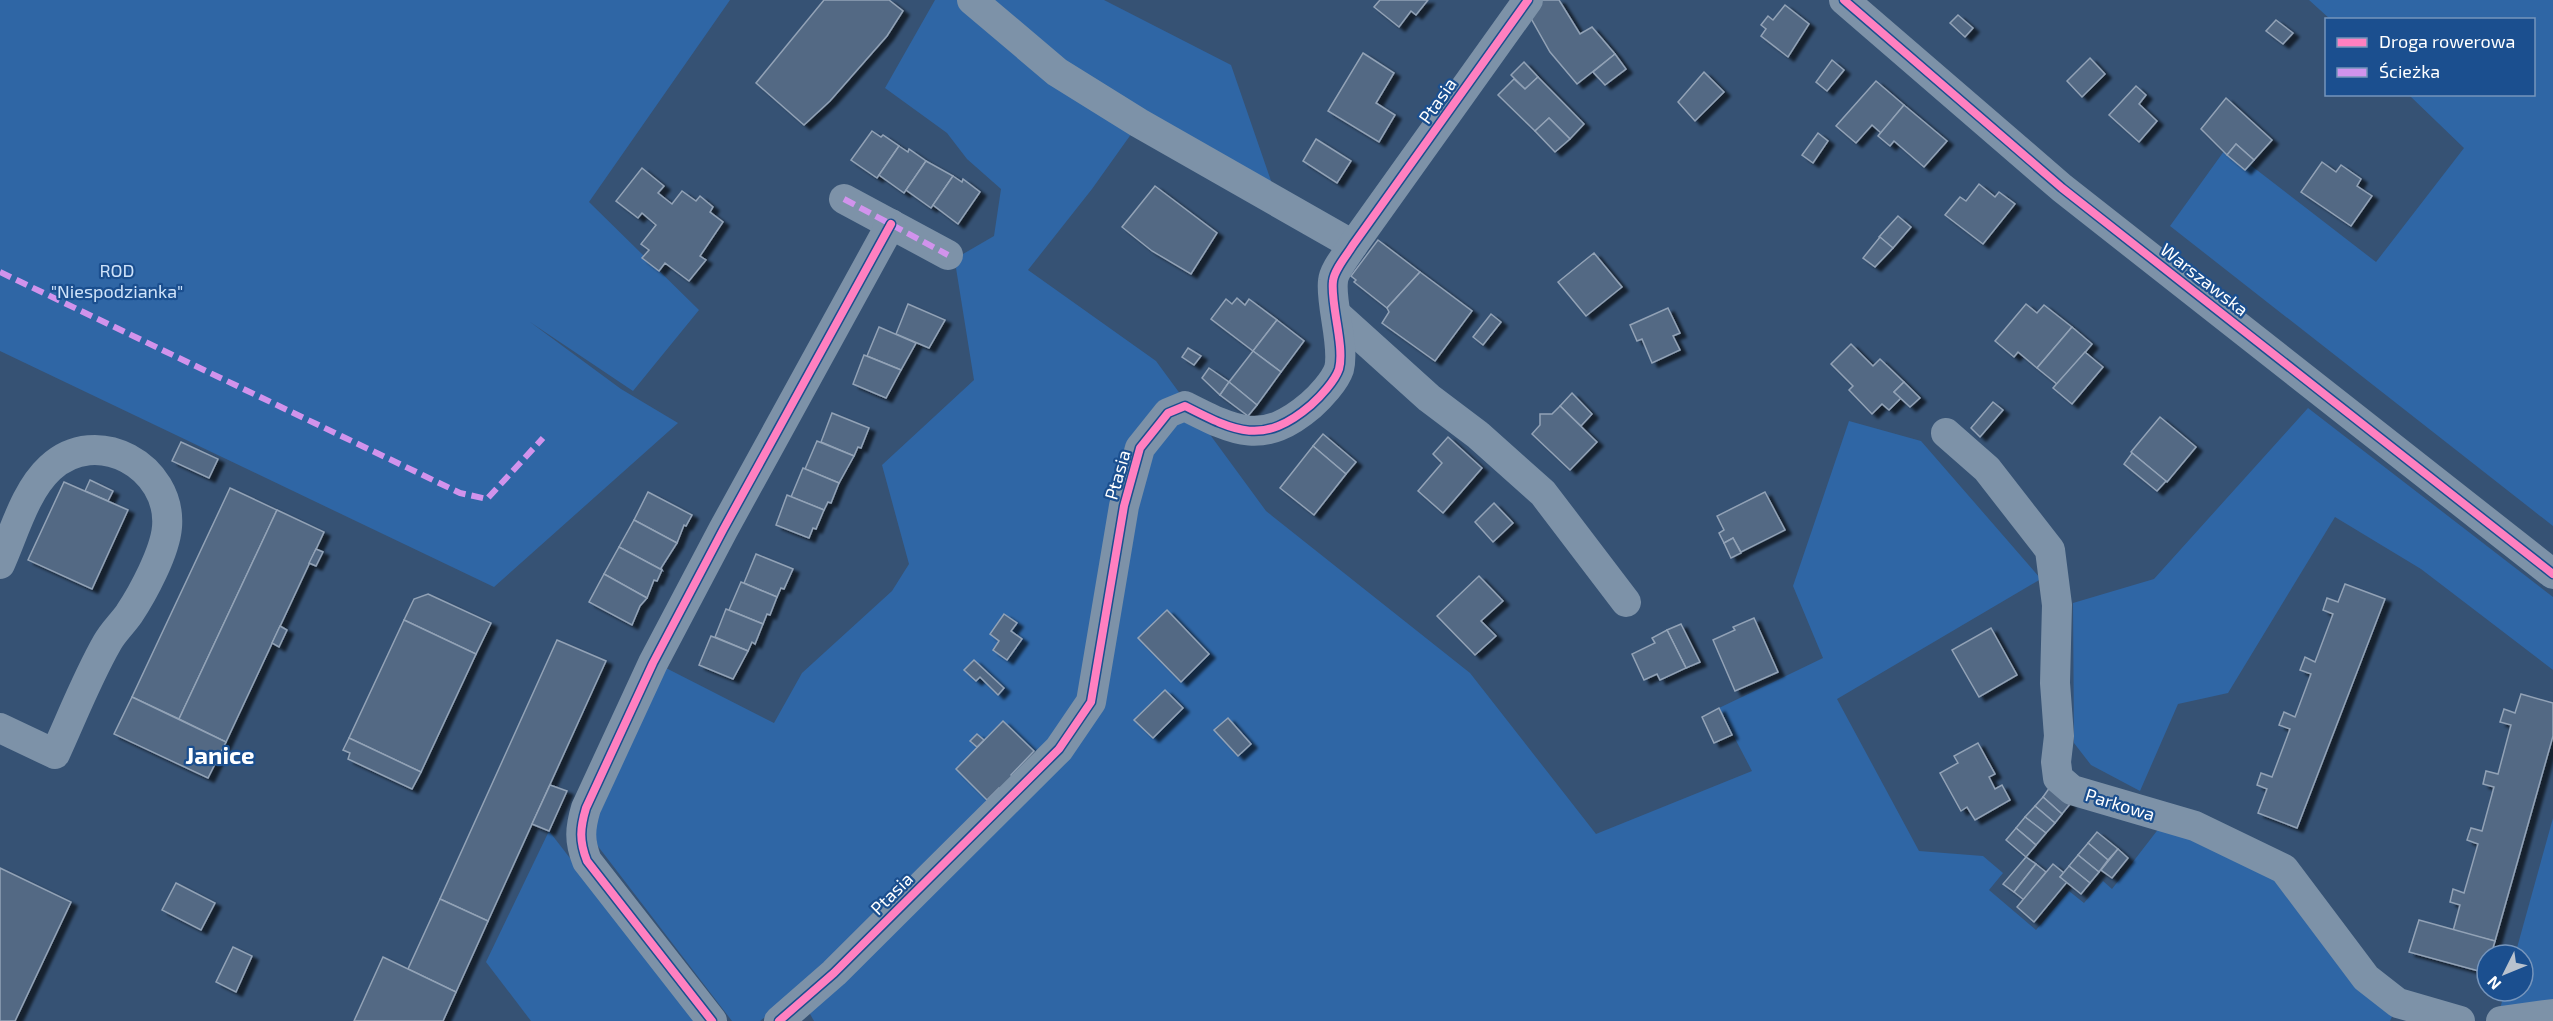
<svg xmlns="http://www.w3.org/2000/svg" width="2553" height="1021" font-family="'Exo 2',sans-serif">
	<style>
		.green { fill: #2f66a5 }
		.building { fill: #526984; stroke: #92a2b6; stroke-width: 1.5; filter: url(#shadow) }
		.lines { fill: none; stroke-linecap: round; stroke-linejoin: round }
		.minor { stroke: #7d92a8; stroke-width: 30 }
		.quiet { stroke: #d193ec; stroke-width: 6; stroke-dasharray: 12 6; stroke-linecap: butt }
		.cycleway-casing { stroke: #1b4f8f; stroke-width: 11 }
		.cycleway { stroke: #ff80c0; stroke-width: 8 }
		.labels { text-anchor: middle; stroke-width: 4.5; stroke-linejoin: round; paint-order: stroke }
		.street-label { font-size: 18px; fill: #fff; stroke: #1b4f8f }
		.park-label { font-size: 18px; fill: #cfe3fa; stroke: #1b4f8f }
		.district-label { font-size: 24px; font-weight: bold; fill: #fff; stroke: #1b4f8f }
	</style>
	<defs>
		<filter id="shadow"><feDropShadow dx="6" dy="4" stdDeviation="1.5" flood-color="#0009"/></filter>
	</defs>
	<rect width="100%" height="100%" fill="#365274"/>
	<g class="green">
		<polygon points="0,0 730,0 589,202 699,310 633,391 530,322 621,389 678,423 494,587 0,351"/>
		<polygon points="935,0 1104,0 1231,65 1279,204 1139,123 1092,189 1028,270 1156,361 1266,511 1470,673 1596,834 1752,771 1719,708 1823,658 1793,586 1849,421 1921,441 2041,579 1837,699 1919,851 1983,856 2003,873 1989,890 2036,930 2069,891 2084,903 2103,881 2112,889 2163,823 2284,869 2398,1003 2390,1021 814,1021 797,991 760,1021 732,1021 597,845 594,826 664,667 774,723 802,673 892,591 909,564 882,465 974,380 956,268 963,254 994,236 1001,189 967,159 947,133 885,88"/>
		<polygon points="2309,0 2553,0 2553,526 2170,226 2227,147 2376,262 2464,148 2409,95 2534,94 2534,20 2330,19"/>
		<polygon points="2308,408 2553,597 2553,670 2421,569 2335,517 2228,693 2178,704 2140,791 2091,765 2074,743 2073,603 2154,579"/>
		<polygon points="2553,818 2553,1005 2499,1012 2505,991 2523,991 2523,955 2515,955"/>
		<polygon points="549,831 696,1021 531,1021 486,962"/>
	</g>
	<g class="building">
		<polygon points="824,0 889,0 903,11 887,36 830,101 804,125 756,83"/>
		<polygon points="1380,0 1428,0 1416,15 1411,11 1399,27 1374,7"/>
		<polygon points="1539,0 1559,0 1580,34 1592,27 1615,54 1577,84 1550,52 1528,13"/>
		<polygon points="1785,5 1809,24 1788,57 1761,36 1766,29 1761,25 1768,16 1773,20"/>
		<polygon points="1958,15 1973,28 1965,37 1950,23"/>
		<polygon points="2276,20 2293,33 2283,44 2266,31"/>
		<polygon points="1363,53 1394,73 1376,103 1395,115 1379,142 1328,111"/>
		<polygon points="1615,54 1626,69 1605,85 1593,72"/>
		<polygon points="2090,58 2105,74 2082,97 2067,81"/>
		<polygon points="1832,60 1844,70 1827,91 1816,82"/>
		<polygon points="1524,62 1538,77 1525,89 1511,75"/>
		<polygon points="1704,72 1724,92 1695,121 1678,102"/>
		<polygon points="1538,77 1584,124 1570,139 1549,118 1535,131 1498,95 1514,79 1525,89"/>
		<polygon points="1876,81 1904,105 1881,133 1872,125 1856,143 1836,126"/>
		<polygon points="2136,86 2146,95 2139,104 2157,121 2139,142 2109,115"/>
		<polygon points="2226,98 2272,140 2254,160 2236,144 2227,155 2201,129"/>
		<polygon points="1904,105 1947,141 1924,167 1894,141 1890,146 1878,136"/>
		<polygon points="1549,118 1570,139 1555,152 1535,131"/>
		<polygon points="872,131 881,137 883,135 899,146 877,178 851,160"/>
		<polygon points="1818,133 1828,141 1813,163 1802,155"/>
		<polygon points="1316,139 1351,161 1337,183 1303,161"/>
		<polygon points="2236,144 2254,160 2245,170 2227,155"/>
		<polygon points="899,146 908,152 909,149 926,161 904,193 879,175"/>
		<polygon points="926,161 953,176 931,208 906,190"/>
		<polygon points="2322,162 2336,172 2341,165 2361,179 2357,186 2372,196 2351,226 2301,192"/>
		<polygon points="642,168 664,186 658,193 672,204 682,191 696,201 700,196 713,207 710,212 723,222 700,256 706,260 689,281 665,263 659,271 642,258 649,250 641,244 656,225 642,213 638,218 616,201"/>
		<polygon points="953,176 962,182 963,179 980,192 958,224 933,205"/>
		<polygon points="1979,184 1995,197 1999,192 2015,204 1983,244 1945,215 1960,197 1966,201"/>
		<polygon points="1155,186 1217,233 1191,274 1152,251 1122,227"/>
		<polygon points="1898,216 1911,227 1893,248 1879,237"/>
		<polygon points="1880,237 1893,248 1875,267 1863,258"/>
		<polygon points="1378,240 1420,272 1387,308 1354,282 1356,280 1351,276"/>
		<polygon points="1594,253 1622,287 1586,316 1558,282"/>
		<polygon points="1420,272 1472,311 1435,361 1382,323 1389,312 1387,308"/>
		<polygon points="1237,298 1245,305 1249,299 1277,320 1253,351 1211,319 1226,299 1232,304"/>
		<polygon points="908,304 945,320 929,348 896,334"/>
		<polygon points="2026,304 2037,313 2044,305 2072,327 2037,368 2018,352 2014,357 1995,341"/>
		<polygon points="1668,308 1680,333 1673,336 1680,350 1652,363 1642,339 1637,341 1630,325"/>
		<polygon points="1491,314 1501,322 1483,345 1473,337"/>
		<polygon points="1277,320 1304,341 1281,372 1253,351"/>
		<polygon points="879,327 916,343 901,370 867,356"/>
		<polygon points="2072,327 2092,344 2058,385 2037,368"/>
		<polygon points="1851,344 1873,366 1880,359 1904,382 1894,392 1901,398 1889,410 1882,404 1872,414 1849,390 1853,386 1831,364"/>
		<polygon points="1188,348 1201,356 1194,365 1182,357"/>
		<polygon points="1253,351 1281,372 1257,405 1229,382"/>
		<polygon points="2085,352 2103,367 2072,404 2053,388"/>
		<polygon points="864,355 901,370 886,398 853,384"/>
		<polygon points="1209,368 1229,382 1220,395 1202,378"/>
		<polygon points="1229,382 1257,405 1248,416 1220,395"/>
		<polygon points="1904,382 1920,398 1910,407 1894,392"/>
		<polygon points="1572,393 1592,414 1581,426 1560,406"/>
		<polygon points="1993,402 2003,410 1980,437 1971,428"/>
		<polygon points="1560,406 1597,442 1570,470 1532,434 1540,425 1540,414 1552,414"/>
		<polygon points="832,413 869,428 861,448 858,447 854,456 821,442"/>
		<polygon points="2160,417 2196,447 2167,482 2131,452"/>
		<polygon points="1323,434 1356,462 1346,474 1313,446"/>
		<polygon points="1448,437 1482,468 1443,513 1418,491 1442,463 1433,454"/>
		<polygon points="817,441 854,456 839,483 805,469"/>
		<polygon points="181,442 218,459 209,478 172,461"/>
		<polygon points="1313,446 1346,474 1314,515 1280,488"/>
		<polygon points="2132,453 2166,481 2157,491 2124,464"/>
		<polygon points="803,468 839,483 831,503 828,502 824,510 791,497"/>
		<polygon points="90,480 113,491 108,501 85,491"/>
		<polygon points="64,482 128,510 92,589 28,560"/>
		<polygon points="230,488 277,510 179,719 132,697"/>
		<polygon points="648,492 692,515 686,526 684,525 677,543 634,520"/>
		<polygon points="1765,492 1785,530 1741,552 1733,538 1724,543 1719,533 1724,530 1717,516"/>
		<polygon points="787,495 824,510 816,529 813,528 809,538 776,525"/>
		<polygon points="1494,503 1513,523 1493,542 1475,522"/>
		<polygon points="277,510 324,532 226,742 179,719"/>
		<polygon points="634,520 677,543 661,568 662,570 619,547"/>
		<polygon points="1733,538 1741,553 1731,558 1724,543"/>
		<polygon points="619,547 662,570 657,581 654,580 647,598 604,574"/>
		<polygon points="316,549 323,552 316,566 309,563"/>
		<polygon points="756,554 793,569 784,589 781,588 777,597 744,583"/>
		<polygon points="604,574 647,598 640,606 632,625 589,602"/>
		<polygon points="1479,576 1503,601 1481,621 1496,636 1475,655 1437,616"/>
		<polygon points="741,582 777,597 770,615 767,614 763,624 729,610"/>
		<polygon points="2345,584 2385,599 2297,828 2258,813 2267,789 2257,785 2261,773 2272,777 2290,729 2279,725 2284,712 2295,717 2311,674 2300,670 2305,657 2315,662 2333,614 2323,610 2327,598 2338,602"/>
		<polygon points="428,594 491,623 476,654 404,620 414,599"/>
		<polygon points="726,609 763,624 755,644 752,642 748,651 715,637"/>
		<polygon points="1167,610 1209,654 1181,682 1138,638"/>
		<polygon points="1004,614 1017,623 1011,631 1022,639 1007,660 993,650 999,641 990,634"/>
		<polygon points="1754,618 1778,672 1735,691 1713,640 1735,630 1733,627"/>
		<polygon points="404,620 476,654 421,772 349,738"/>
		<polygon points="1681,624 1700,662 1686,668 1667,630"/>
		<polygon points="280,626 287,630 279,647 272,643"/>
		<polygon points="1991,628 2017,675 1979,697 1952,650"/>
		<polygon points="1667,630 1686,668 1660,680 1657,674 1644,680 1632,654 1655,643 1652,638"/>
		<polygon points="711,636 748,651 733,679 699,665"/>
		<polygon points="557,640 606,661 488,921 440,899"/>
		<polygon points="974,660 1004,688 998,695 980,677 976,681 964,670"/>
		<polygon points="1165,690 1183,708 1153,738 1134,720"/>
		<polygon points="2521,694 2553,703 2553,736 2495,941 2453,931 2460,905 2450,902 2453,889 2464,893 2478,844 2467,840 2471,828 2482,831 2494,787 2483,784 2486,771 2498,774 2511,725 2500,722 2504,709 2515,713"/>
		<polygon points="132,697 226,742 208,778 114,734"/>
		<polygon points="1719,708 1732,735 1714,743 1702,717"/>
		<polygon points="1228,718 1251,744 1238,756 1214,730"/>
		<polygon points="1003,721 1034,751 1011,775 1017,781 1005,793 999,788 987,800 956,769"/>
		<polygon points="977,734 984,740 977,747 970,741"/>
		<polygon points="349,738 421,772 412,789 348,759 350,753 343,750"/>
		<polygon points="1978,743 1995,774 1989,777 1995,789 2002,785 2010,800 1975,820 1967,807 1961,811 1940,773 1958,763 1954,756"/>
		<polygon points="550,785 567,791 549,831 532,824"/>
		<polygon points="2050,787 2070,804 2062,814 2043,797"/>
		<polygon points="2043,797 2062,814 2055,823 2035,806"/>
		<polygon points="2035,806 2055,823 2046,833 2025,817"/>
		<polygon points="2025,817 2046,833 2036,845 2016,828"/>
		<polygon points="2016,828 2036,845 2026,857 2006,840"/>
		<polygon points="2097,832 2118,849 2108,860 2088,843"/>
		<polygon points="2088,843 2108,860 2099,872 2078,855"/>
		<polygon points="2118,849 2128,858 2112,878 2101,870"/>
		<polygon points="2078,855 2099,872 2090,883 2069,866"/>
		<polygon points="2026,857 2036,864 2014,892 2003,884"/>
		<polygon points="2036,864 2046,872 2024,900 2014,892"/>
		<polygon points="2053,864 2064,873 2060,877 2067,882 2034,922 2017,907"/>
		<polygon points="2069,866 2090,883 2081,894 2060,877"/>
		<polygon points="0,868 71,902 15,1021 0,1021"/>
		<polygon points="176,883 215,903 201,930 162,910"/>
		<polygon points="440,899 488,921 456,992 408,969"/>
		<polygon points="2419,920 2495,941 2491,955 2487,955 2486,973 2409,952"/>
		<polygon points="233,947 252,956 236,992 216,982"/>
		<polygon points="383,957 456,992 443,1021 354,1021"/>
	</g>
	<g class="lines">
		<g class="minor">
			<polyline points="972,0 1057,72 1139,123 1353,245"/>
			<polyline points="1844,0 2062,188 2553,574"/>
			<polyline points="844,199 948,255"/>
			<polyline points="1337,315 1429,398 1478,435 1543,493 1626,602"/>
			<polyline points="1946,433 1987,469 2050,550 2057,605 2055,683 2059,736 2056,762 2058,778 2072,790 2195,826 2284,869 2366,978 2398,1003 2460,1021"/>
			<path d="M0,564C14,533 25,491 50,468C97,424 172,467 167,527C165,552 143,593 129,614C122,624 113,632 107,643C87,678 72,717 55,754L0,728"/>
			<path d="M712,1021L587,861C579,841 580,828 586,808L653,663L723,530L891,224"/>
			<path d="M779,1021L834,973L1059,749L1091,702L1124,506L1140,448L1168,413L1185,406C1236,432 1263,446 1311,405C1320,397 1335,381 1339,369C1345,346 1330,303 1333,281C1334,270 1347,255 1353,245L1528,0"/>
			<polyline points="2501,1021 2553,1014"/>
		</g>
		<g class="quiet">
			<polyline points="844,199 948,255"/>
			<polyline points="0,272 460,493 487,499 543,438"/>
		</g>
		<g class="cycleway-casing">
			<g id="cycleway">
				<polyline points="1844,0 2062,188 2553,574"/>
				<path d="M712,1021L587,861C579,841 580,828 586,808L653,663L723,530L891,224"/>
				<path d="M779,1021L834,973L1059,749L1091,702L1124,506L1140,448L1168,413L1185,406C1236,432 1263,446 1311,405C1320,397 1335,381 1339,369C1345,346 1330,303 1333,281C1334,270 1347,255 1353,245L1528,0"/>
			</g>
		</g>
		<use href="#cycleway" class="cycleway"/>
	</g>
	<g class="labels">
		<g class="street-label">
			<text transform="translate(1438 101) rotate(-55)" y="6">Ptasia</text>
			<text transform="translate(2204 280) rotate(38)" y="6">Warszawska</text>
			<text transform="translate(1118 475) rotate(-74)" y="6">Ptasia</text>
			<text transform="translate(2120 805) rotate(17)" y="6">Parkowa</text>
			<text transform="translate(892 894) rotate(-45)" y="6">Ptasia</text>
		</g>
		<g class="park-label">
			<text x="117" y="277">ROD<tspan x="117" dy="21">"Niespodzianka"</tspan></text>
		</g>
		<g class="district-label">
			<text x="220" y="764">Janice</text>
		</g>
	</g>
	<rect x="2325" y="18" width="210" height="78" fill="#1b4f8f" stroke="#7695bc" stroke-width="1.5"/>
	<rect x="2337" y="38" width="30" height="9" fill="#ff80c0" stroke="#7695bc" stroke-width="1.5"/>
	<text x="2379" y="48" font-size="18" fill="#ffffff">Droga rowerowa</text>
	<rect x="2337" y="68" width="30" height="9" fill="#d193ec" stroke="#7695bc" stroke-width="1.5"/>
	<text x="2379" y="78" font-size="18" fill="#ffffff">Ścieżka</text>
	<g transform="translate(2505 973) rotate(227)"><circle r="28" fill="#1b4f8f" stroke="#7695bc" stroke-width="1.5"/>
	<path d="M0-4.5L10 22L0 15L-10 22Z" fill="#b9c2ce"/>
	<text y="-9" font-size="16" font-weight="bold" text-anchor="middle" fill="#ffffff">N</text>
	</g>
</svg>
